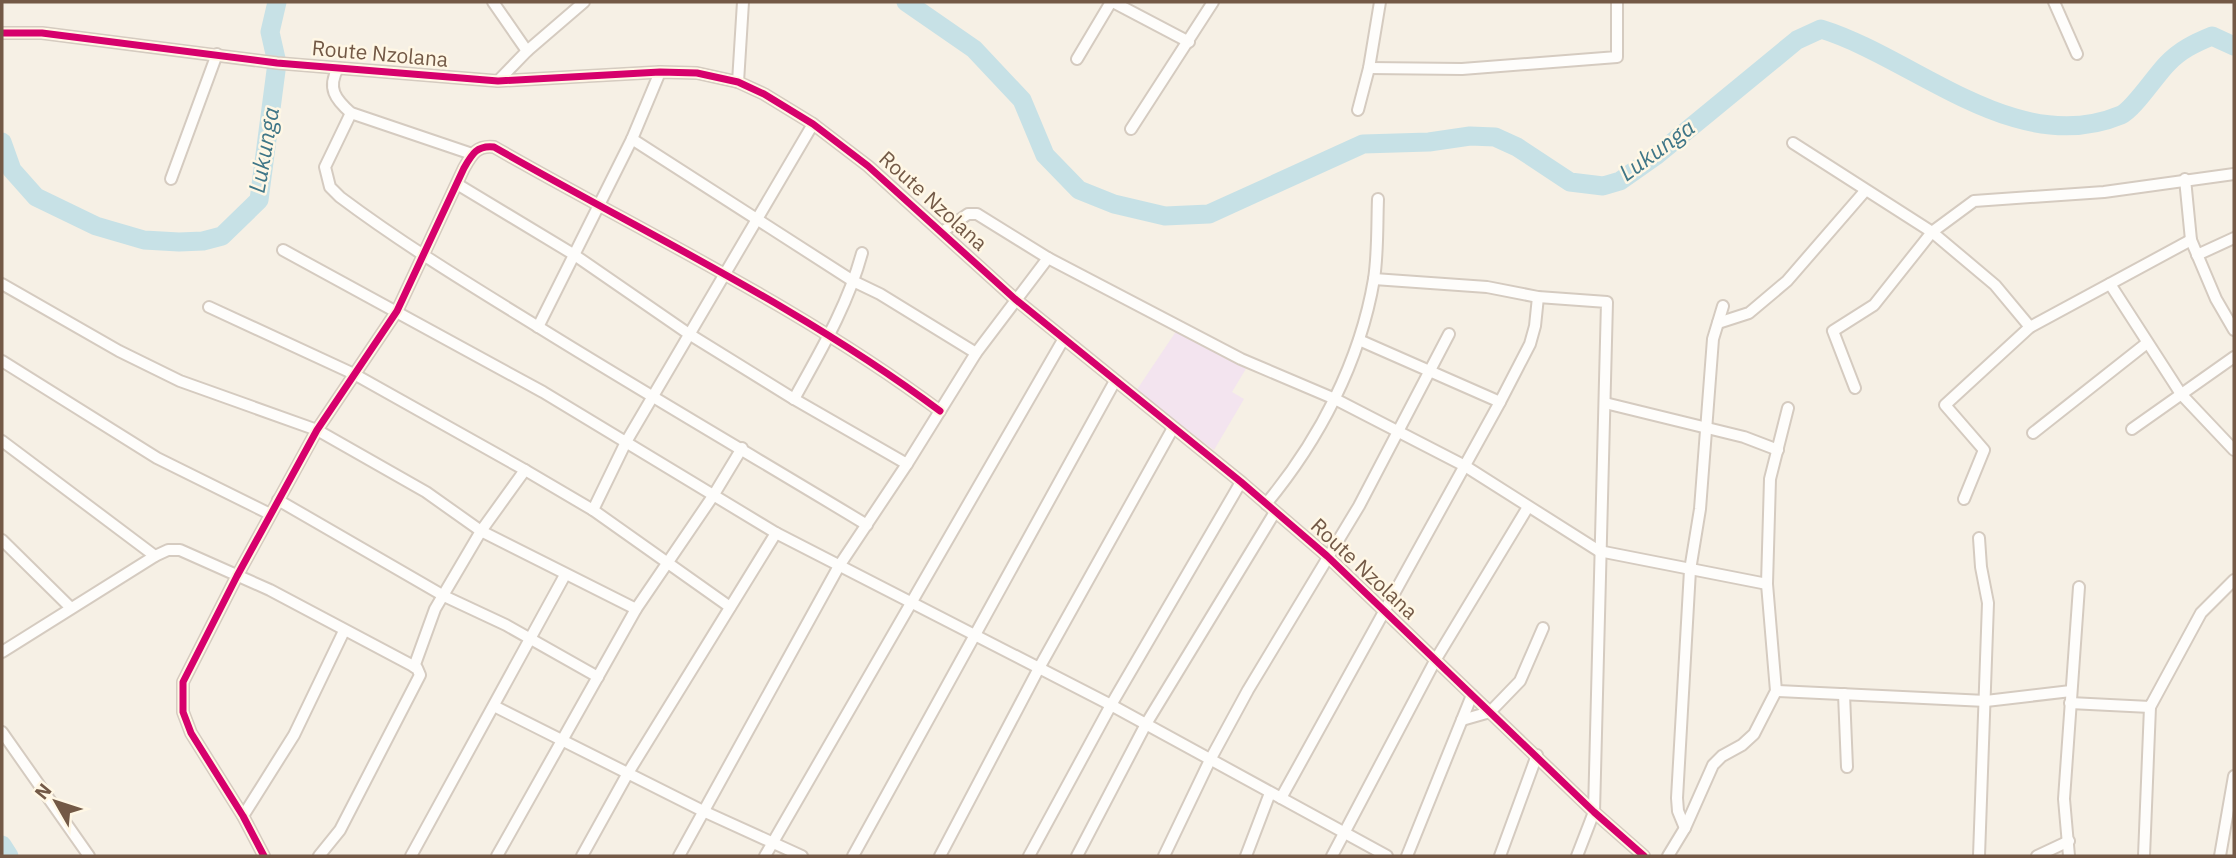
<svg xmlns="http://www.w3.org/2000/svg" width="2236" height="858" font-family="'IBM Plex Sans',sans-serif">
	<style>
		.education { fill: #f3e4ef }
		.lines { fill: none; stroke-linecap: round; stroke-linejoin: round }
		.river { stroke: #c7e1e6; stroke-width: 19 }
		.minor-casing { stroke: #d5cbc0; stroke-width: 14 }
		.minor { stroke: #fefdfb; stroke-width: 10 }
		.cycleway-casing { stroke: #fff7e5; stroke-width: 11 }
		.cycleway { stroke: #d6006c; stroke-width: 7 }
		.labels { text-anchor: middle; stroke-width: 5; stroke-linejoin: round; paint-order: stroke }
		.street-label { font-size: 21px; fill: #735946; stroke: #fff7e5 }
		.water-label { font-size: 23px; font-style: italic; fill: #3f7687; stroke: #fff7e5 }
	</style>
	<rect width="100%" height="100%" fill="#f6f0e5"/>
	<polygon class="education" points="1179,327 1247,367 1232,392 1244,399 1214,450 1136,391"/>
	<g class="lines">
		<g class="river">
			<path d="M906,2L974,49L1022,100L1045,155L1079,190L1114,204L1165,216L1209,214L1363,144L1429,142L1470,136L1495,137L1517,147L1570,182L1603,186L1620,181L1657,155L1797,40L1821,29C1915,58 2016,159 2121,115C2133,110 2156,75 2167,64C2180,50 2195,43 2212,36L2234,46"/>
			<polyline points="2,142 12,170 36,197 96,226 144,240 179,242 203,241 222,236 259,200 277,63 270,32 277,2"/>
			<polyline points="2,845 9,856"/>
		</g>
		<g class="minor-casing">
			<g id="minor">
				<polyline points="493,2 527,51"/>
				<polyline points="1113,2 1189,42"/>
				<polyline points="2054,2 2077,54"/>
				<polyline points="2,33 42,33 277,63 498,81 660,72 697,73 738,82 764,94 813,124 868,166 1015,299 1241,482 1327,556 1594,812 1644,856"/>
				<polyline points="1077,59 1111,2"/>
				<path d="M338,68C327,88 335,99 351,113L472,154"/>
				<polyline points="1369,68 1462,69 1617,57 1617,2"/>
				<polyline points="498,81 527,51 584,2"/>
				<polyline points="738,82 743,2"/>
				<polyline points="1358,110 1369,68 1380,2"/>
				<path d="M351,113L325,167L330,187L340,197C404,245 472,286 540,328C648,395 758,459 867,525"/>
				<polyline points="1131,129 1213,2"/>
				<polyline points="632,139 853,281 880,294 976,353"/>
				<polyline points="1793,143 1932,232 1995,285 2030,327"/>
				<polyline points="171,179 217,54"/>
				<polyline points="2185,179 2191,240 2216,299 2234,330"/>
				<polyline points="457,184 573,254 689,334 794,399 907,464"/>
				<polyline points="942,232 968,214 977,214 1048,258 1241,359 1335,399 1465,466 1599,551 1767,584"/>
				<polyline points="283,250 543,392 776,533 1111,705 1387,856"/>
				<polyline points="2197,255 2234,238"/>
				<polyline points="1374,279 1487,287 1538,297 1607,302 1594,812 1577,856"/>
				<polyline points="2,284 119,351 180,381 317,430 426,492 481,531 636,609"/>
				<polyline points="2110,284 2181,394 2234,450"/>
				<polyline points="209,307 354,374 525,470 593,510 730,607"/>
				<polyline points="1718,323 1749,313 1787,281 1865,191"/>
				<polyline points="538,327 632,139 660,72"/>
				<polyline points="1359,340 1500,402"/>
				<polyline points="2,361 157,458 270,514"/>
				<polyline points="1855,388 1833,331 1874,305 1932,232 1974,201 2104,192 2234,174"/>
				<path d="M794,399C820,352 848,305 862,253"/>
				<polyline points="1605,403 1744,437 1778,450"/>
				<polyline points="2132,429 2234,357"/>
				<polyline points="2033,433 2147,343"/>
				<polyline points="2,441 155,556"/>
				<polyline points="1964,499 1984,450 1945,405 2030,327 2191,240"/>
				<polyline points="278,500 444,596 506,625 598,677"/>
				<path d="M1266,504C1319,440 1360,362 1374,279C1378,253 1377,225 1378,199"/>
				<polyline points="593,510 626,442 813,124"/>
				<polyline points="1979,538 1981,567 1988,603 1979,856"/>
				<polyline points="2,540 71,608"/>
				<polyline points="2,652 155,556 168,550 180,550 270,590 417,668 420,675 340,830 319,856"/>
				<polyline points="414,667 435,609 481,531 525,470"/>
				<polyline points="1776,691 1986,701 2071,691"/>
				<polyline points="1844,694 1847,767"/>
				<polyline points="2070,703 2150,707 2201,613 2234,580"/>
				<polyline points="494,706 703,811 802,856"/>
				<polyline points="1462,720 1490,712 1520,681 1543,628"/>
				<polyline points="2,732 89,856"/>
				<polyline points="1281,798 1500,402 1530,344 1535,326 1538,297"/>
				<polyline points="243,816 294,735 344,631"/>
				<polyline points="1685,828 1678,811 1677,798 1690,570 1700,509 1713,339 1723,306"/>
				<path d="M264,856L243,816L191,733L183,712V682L237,576L317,430L397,311L464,168C472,154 477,145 494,147C644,233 801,307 940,411"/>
				<polyline points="411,856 565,575"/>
				<polyline points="497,856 636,609 713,496 742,448"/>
				<polyline points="582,856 628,773 776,533"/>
				<polyline points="679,856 839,566 907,464 976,353 1048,258"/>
				<polyline points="765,856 1063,340"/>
				<polyline points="853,856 1115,381"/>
				<polyline points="940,856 1039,668 1173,428"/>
				<polyline points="1029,856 1111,705 1241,482"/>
				<polyline points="1077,856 1146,724 1275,512"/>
				<polyline points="1164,856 1210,760 1248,690 1359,506 1449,334"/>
				<polyline points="1246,856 1270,793"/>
				<polyline points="1332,856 1436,659 1528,507"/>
				<polyline points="1407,856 1472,695"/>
				<polyline points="1500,856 1537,755"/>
				<polyline points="1668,856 1685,828 1713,765 1722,756 1742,745 1754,734 1776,691 1767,584 1770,479 1788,408"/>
				<polyline points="2037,856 2069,841"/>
				<polyline points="2069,856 2064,799 2079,587"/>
				<polyline points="2144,856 2150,707"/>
				<polyline points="2220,856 2234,776"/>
			</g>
		</g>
		<use href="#minor" class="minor"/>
		<g class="cycleway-casing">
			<g id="cycleway">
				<polyline points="2,33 42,33 277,63 498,81 660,72 697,73 738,82 764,94 813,124 868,166 1015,299 1241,482 1327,556 1594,812 1644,856"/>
				<path d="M264,856L243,816L191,733L183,712V682L237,576L317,430L397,311L464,168C472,154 477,145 494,147C644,233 801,307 940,411"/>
			</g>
		</g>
		<use href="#cycleway" class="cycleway"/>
	</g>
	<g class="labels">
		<g class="street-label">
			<text transform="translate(380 54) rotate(5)" y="7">Route Nzolana</text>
			<text transform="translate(933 201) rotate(42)" y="7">Route Nzolana</text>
			<text transform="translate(1364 569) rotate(43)" y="7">Route Nzolana</text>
		</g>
		<g class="water-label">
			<text transform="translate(264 150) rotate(-80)" y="8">Lukunga</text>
			<text transform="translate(1657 150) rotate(-36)" y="8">Lukunga</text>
		</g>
	</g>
	<rect width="2236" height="858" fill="none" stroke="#735946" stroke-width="7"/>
	<g transform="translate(56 802) rotate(309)" stroke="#fff7e5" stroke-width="5" paint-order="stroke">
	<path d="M0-5L12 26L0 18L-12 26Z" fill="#735946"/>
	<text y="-10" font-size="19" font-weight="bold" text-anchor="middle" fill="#735946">N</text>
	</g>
</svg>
